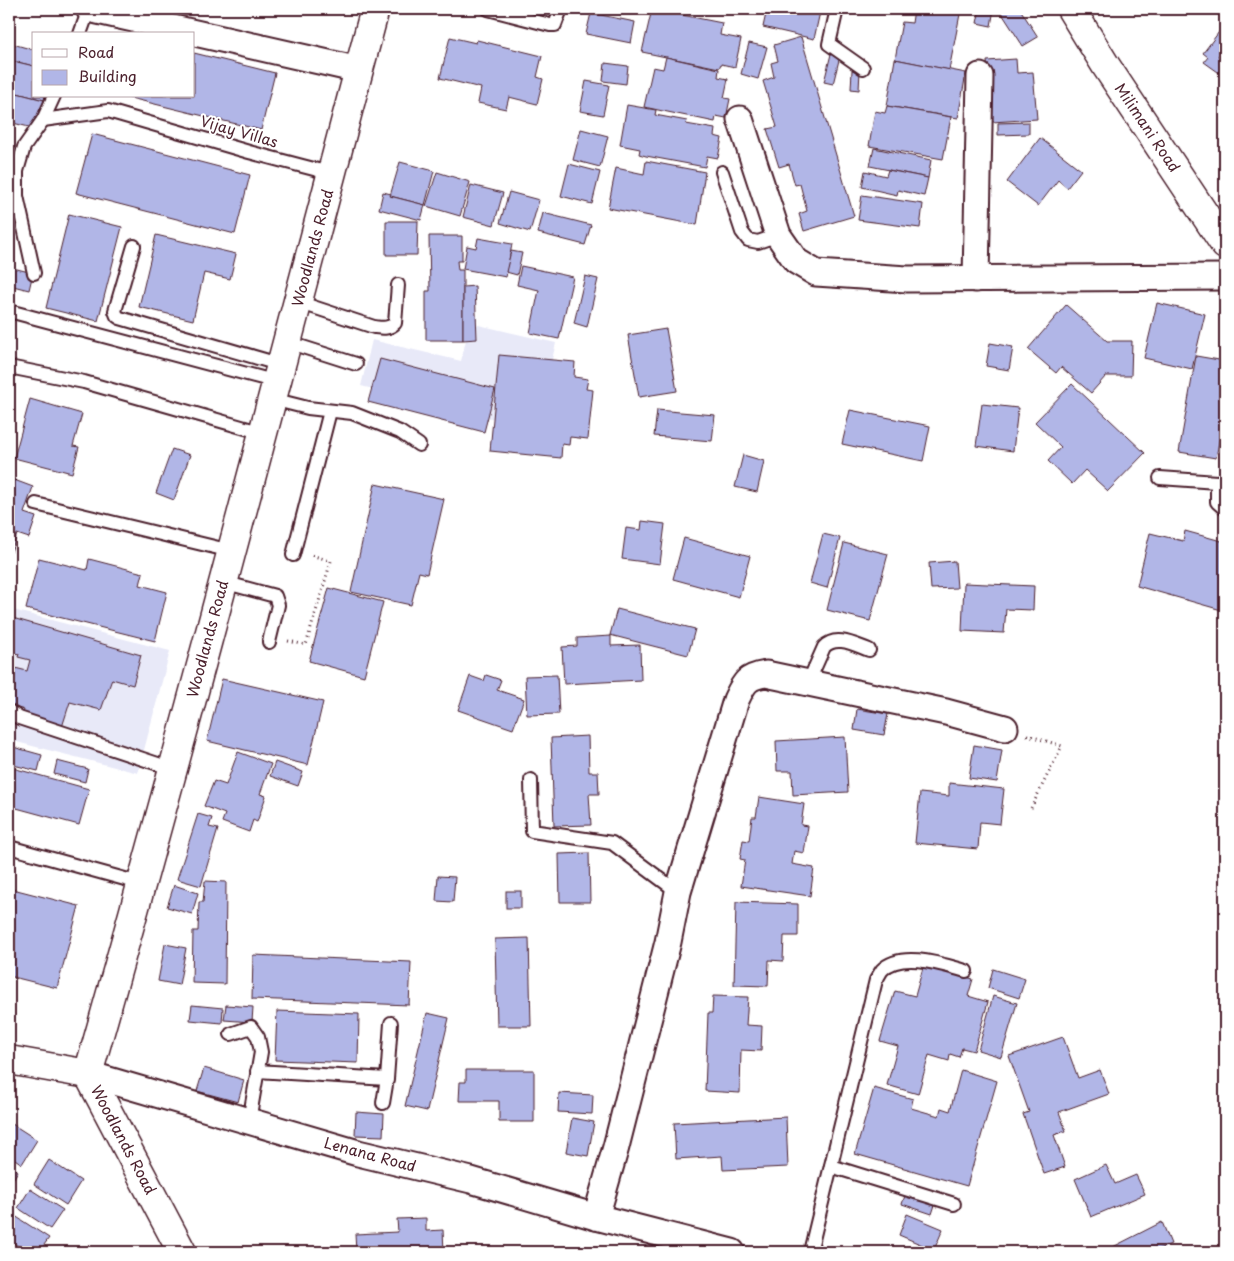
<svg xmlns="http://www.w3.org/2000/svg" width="1234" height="1261" font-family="'Playpen Sans',sans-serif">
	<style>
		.built { fill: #e8e9f8 }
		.building { fill: #b1b6e7; stroke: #4a1f2b }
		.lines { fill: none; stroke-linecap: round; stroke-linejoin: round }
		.lane-casing { stroke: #4a1f2b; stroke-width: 16 }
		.street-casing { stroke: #4a1f2b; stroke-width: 29 }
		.secondary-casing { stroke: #4a1f2b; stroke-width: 31 }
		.path { stroke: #4a1f2b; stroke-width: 3; stroke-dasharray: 1 4; stroke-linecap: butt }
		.lane { stroke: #fff; stroke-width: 12 }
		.street { stroke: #fff; stroke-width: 25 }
		.secondary { stroke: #fff; stroke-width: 28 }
		.labels { text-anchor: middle; stroke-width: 4; stroke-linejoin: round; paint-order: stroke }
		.street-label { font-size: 15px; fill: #4a1f2b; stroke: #fff }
	</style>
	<rect width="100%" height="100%" fill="#fff"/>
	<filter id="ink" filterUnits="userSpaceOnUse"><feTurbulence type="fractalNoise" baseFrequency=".02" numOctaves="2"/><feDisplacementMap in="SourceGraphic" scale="10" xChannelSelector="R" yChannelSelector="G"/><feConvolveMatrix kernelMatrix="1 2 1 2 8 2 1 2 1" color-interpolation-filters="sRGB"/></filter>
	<g filter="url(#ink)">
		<g class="built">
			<polygon points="470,323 556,343 535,429 361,386 372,340 461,361"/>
			<polygon points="9,609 170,651 138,773 9,740"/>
		</g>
		<g class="building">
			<polygon points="652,9 722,23 720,35 741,39 735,67 721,64 719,68 642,52"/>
			<polygon points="767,9 833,9 832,15 820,12 814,39 763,27"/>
			<polygon points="914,9 961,9 949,70 895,59 902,22 912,23"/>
			<polygon points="980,9 994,9 991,26 977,23"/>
			<polygon points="999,9 1020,9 1038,37 1023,46"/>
			<polygon points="591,13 635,22 631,43 586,34"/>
			<polygon points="1225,24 1225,47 1218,56 1225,61 1225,77 1204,62 1208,57 1203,53"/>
			<polygon points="450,37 476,43 477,40 542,56 537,77 543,79 537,104 509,97 506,109 478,103 481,88 440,78"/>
			<polygon points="801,37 854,216 804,231 799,214 807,211 800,184 795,185 789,164 779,167 767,129 777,127 763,81 774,77 771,63 778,61 774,45"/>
			<polygon points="9,43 34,50 34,66 9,60"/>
			<polygon points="749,43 767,47 758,79 741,74"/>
			<polygon points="194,53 275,73 261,130 122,96 194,96"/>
			<polygon points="831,54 840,56 833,84 824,82"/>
			<polygon points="666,57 719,69 718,77 728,79 724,98 730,99 726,118 716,116 715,122 644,107 653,67 663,69"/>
			<polygon points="895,59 966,73 958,118 887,106"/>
			<polygon points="1016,59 1017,73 1033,72 1037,119 992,122 987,61"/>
			<polygon points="9,60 34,66 34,96 45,96 44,100 9,91"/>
			<polygon points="605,63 628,66 626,84 603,81"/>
			<polygon points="852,70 860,70 859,90 851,89"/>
			<polygon points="586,81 609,85 603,115 580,111"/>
			<polygon points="9,91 44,100 37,129 9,122"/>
			<polygon points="627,105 656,110 655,115 687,121 686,124 715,129 714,136 722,138 718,158 707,156 705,167 646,156 639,154 640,149 620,145"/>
			<polygon points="887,106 951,117 943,159 869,146 875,111 885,113"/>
			<polygon points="1029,122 1029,134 998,135 998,123"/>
			<polygon points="581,129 608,136 600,167 573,160"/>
			<polygon points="92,134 250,175 235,234 76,193"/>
			<polygon points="1040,138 1081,170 1067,188 1058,180 1038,206 1007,182"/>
			<polygon points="874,148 931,160 928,178 870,166"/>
			<polygon points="646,161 705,172 697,225 608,208 616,168 644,174"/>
			<polygon points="400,162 434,171 425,205 390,196"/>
			<polygon points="569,164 600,172 592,204 561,196"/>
			<polygon points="888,170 928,178 924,196 898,190 897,195 862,187 865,171 886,176"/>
			<polygon points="437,172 470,182 460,216 426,206"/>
			<polygon points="471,185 503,193 494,225 463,217"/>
			<polygon points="383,192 391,194 390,196 425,205 421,220 379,209"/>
			<polygon points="509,192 539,200 530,232 500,223"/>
			<polygon points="862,195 923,204 920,228 858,220"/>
			<polygon points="543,213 591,225 585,245 538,233"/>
			<polygon points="69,214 122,227 98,321 46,308"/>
			<polygon points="386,221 418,221 417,255 386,255"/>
			<polygon points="156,235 236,254 230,279 204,273 193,320 139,307"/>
			<polygon points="429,236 462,236 462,261 457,261 458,270 463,270 463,340 426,340 426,291 430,291"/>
			<polygon points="478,238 512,244 506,277 463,269 467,246 476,248"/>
			<polygon points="511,251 522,253 517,275 506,272"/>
			<polygon points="521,266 573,277 559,339 530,333 539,290 517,285"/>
			<polygon points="9,267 33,273 29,290 9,285"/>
			<polygon points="585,276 598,279 587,327 574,323"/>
			<polygon points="475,286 477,339 463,340 463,287"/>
			<polygon points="1157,303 1205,314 1192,369 1144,358"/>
			<polygon points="1066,305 1107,341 1132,341 1131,376 1106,376 1091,393 1061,367 1056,373 1028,349"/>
			<polygon points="666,329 677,391 639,397 628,335"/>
			<polygon points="990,343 1013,347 1009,370 986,366"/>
			<polygon points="499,355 575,362 574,377 588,379 586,389 593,390 588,439 570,437 569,445 562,444 561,458 490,451"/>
			<polygon points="1196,356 1225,361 1225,426 1222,425 1216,458 1179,452"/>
			<polygon points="380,359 495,389 484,432 368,402"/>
			<polygon points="1072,384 1145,453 1108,491 1085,470 1072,484 1048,461 1061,447 1035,422"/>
			<polygon points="30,399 82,414 73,446 79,447 72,473 14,458"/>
			<polygon points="982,404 1018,408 1013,451 976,446"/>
			<polygon points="657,410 715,415 712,441 654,436"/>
			<polygon points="850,410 930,426 923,461 842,444"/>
			<polygon points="172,449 190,455 174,500 156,493"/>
			<polygon points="743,455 764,461 757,492 735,487"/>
			<polygon points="9,478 33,487 24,513 36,517 29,538 17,534 9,558"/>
			<polygon points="375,484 444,499 427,574 419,572 411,605 351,592"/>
			<polygon points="642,521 665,524 660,564 622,559 626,528 641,530"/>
			<polygon points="1185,531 1225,542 1225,611 1137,586 1150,533 1183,541"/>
			<polygon points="823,534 840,538 827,588 810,583"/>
			<polygon points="684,538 750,556 739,597 673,579"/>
			<polygon points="844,543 888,554 870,621 827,610"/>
			<polygon points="39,558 87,570 89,559 143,573 140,585 167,592 155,641 26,609"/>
			<polygon points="955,561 957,588 931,589 929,563"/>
			<polygon points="964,583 1034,586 1033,610 1006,609 1004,633 962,631"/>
			<polygon points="329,588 383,602 364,676 309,661"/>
			<polygon points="617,609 695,629 688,655 610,635"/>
			<polygon points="9,617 141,655 133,685 112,679 101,710 70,702 62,727 22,715 24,710 9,705 9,689 15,668 27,671 30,660 18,657 19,654 9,651"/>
			<polygon points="611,636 611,646 640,645 641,680 564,684 562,647 577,646 577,638"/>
			<polygon points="486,675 501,680 497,690 524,699 513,729 458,710 470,676 484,681"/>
			<polygon points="557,675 559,714 527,715 525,676"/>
			<polygon points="222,679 323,702 308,765 207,741"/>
			<polygon points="857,709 888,714 884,735 854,730"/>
			<polygon points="588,736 589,772 598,772 599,794 589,794 591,825 554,826 551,738"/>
			<polygon points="845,737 848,792 793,795 792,771 777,771 776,741"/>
			<polygon points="974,745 1002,750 997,782 969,778"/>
			<polygon points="13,747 42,755 38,771 9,764"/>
			<polygon points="238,752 271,764 260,794 266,796 257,822 253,820 249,832 222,822 225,814 204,806 214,781 226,785"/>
			<polygon points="57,761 88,769 85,782 54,774"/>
			<polygon points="275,762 303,772 298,786 270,776"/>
			<polygon points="9,767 89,789 79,825 9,806"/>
			<polygon points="949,783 1004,789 1000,824 980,822 978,849 915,843 920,793 949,796"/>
			<polygon points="759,797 804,804 801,825 808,826 804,853 794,851 792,864 814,868 810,896 741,886 745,860 740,859 743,840 749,841 752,817 756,817"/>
			<polygon points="198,814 212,818 209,827 218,829 201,886 177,879"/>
			<polygon points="589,853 590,902 560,902 559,854"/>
			<polygon points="438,876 455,877 453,902 436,901"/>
			<polygon points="205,881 226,882 225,984 192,983 193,931 198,931 199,902 203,902"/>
			<polygon points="174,885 198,893 192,914 167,907"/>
			<polygon points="9,888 79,906 57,988 9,976"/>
			<rect x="506" y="891" width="15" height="17"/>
			<polygon points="736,902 798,904 798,936 784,936 783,961 769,960 768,986 734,985"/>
			<polygon points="529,938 531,1026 497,1026 495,939"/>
			<polygon points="165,944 186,948 179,985 158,981"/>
			<polygon points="253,955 411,962 409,1005 252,999"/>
			<polygon points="924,964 973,979 968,996 988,1002 974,1051 962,1048 959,1057 950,1054 949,1061 929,1055 918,1094 887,1085 898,1046 880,1041 895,991 915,996"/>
			<polygon points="993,969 1025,979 1019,998 988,988"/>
			<polygon points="713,996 748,997 746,1025 762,1026 761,1051 741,1050 740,1093 705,1091 708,1013 712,1013"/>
			<polygon points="993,996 1017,1003 1001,1057 978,1050"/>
			<polygon points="192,1005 223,1008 222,1023 190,1020"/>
			<polygon points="226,1005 253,1007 252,1022 224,1020"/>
			<polygon points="277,1011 359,1014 358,1063 275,1060"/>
			<polygon points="427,1013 449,1018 427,1111 405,1106"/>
			<polygon points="1063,1037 1078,1078 1100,1070 1109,1094 1059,1112 1066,1131 1054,1135 1065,1167 1044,1174 1023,1114 1029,1112 1009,1056"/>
			<polygon points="204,1068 244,1080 238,1102 197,1091"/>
			<polygon points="466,1070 534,1070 534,1122 499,1122 499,1101 459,1101 460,1082 466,1082"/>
			<polygon points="961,1070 997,1081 967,1186 855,1154 874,1088 913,1099 911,1108 939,1116 941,1108 950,1111"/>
			<polygon points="559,1093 593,1095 592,1114 558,1112"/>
			<polygon points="356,1112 384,1114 383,1136 355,1135"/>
			<polygon points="786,1117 788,1167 723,1170 722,1156 676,1159 674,1123"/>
			<polygon points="572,1118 594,1122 588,1156 566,1152"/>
			<polygon points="9,1122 37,1140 22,1164 9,1155"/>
			<polygon points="49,1160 81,1181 66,1205 34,1184"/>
			<polygon points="9,1165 18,1171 9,1186"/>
			<polygon points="1106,1165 1115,1184 1136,1175 1145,1194 1091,1217 1075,1179"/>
			<polygon points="30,1189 63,1210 50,1229 18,1208"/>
			<polygon points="906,1193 936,1202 932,1214 902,1204"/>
			<polygon points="907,1214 943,1229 934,1250 899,1235"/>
			<polygon points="15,1216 49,1238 39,1252 27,1252 9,1240 9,1226"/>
			<polygon points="426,1218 426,1231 443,1230 444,1252 356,1252 355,1234 398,1232 397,1219"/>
			<polygon points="1162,1222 1171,1244 1152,1252 1117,1252 1113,1247"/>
		</g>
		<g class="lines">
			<g class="lane-casing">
				<g id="lane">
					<polyline points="488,9 550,25 555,25 561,9"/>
					<polyline points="837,9 829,44 863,68"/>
					<polyline points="80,34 89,9"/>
					<polyline points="43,120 108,111 249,152 333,174"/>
					<polyline points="722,172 742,232 748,240 758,242 778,235"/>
					<polyline points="134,246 115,311 117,316 120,318 282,365"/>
					<polyline points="34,273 17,196 17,171 24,147 43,120 54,96"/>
					<path d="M298,302L374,327C383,328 389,329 395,323L398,285"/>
					<polyline points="9,311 277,382"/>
					<polyline points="287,342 356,364"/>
					<polyline points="9,367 84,382 263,433"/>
					<polyline points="272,399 308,408 352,413 400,432 419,445"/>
					<polyline points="1160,478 1217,482 1225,480"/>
					<polyline points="1217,482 1217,502 1225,509"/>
					<polyline points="36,504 231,551"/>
					<polyline points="293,555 330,411"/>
					<polyline points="223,582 275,596 278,605 269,642"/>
					<path d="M808,683L824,647C836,634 855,645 869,650"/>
					<polyline points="9,711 19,718 173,769"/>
					<polyline points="531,780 532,831 612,843 678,892"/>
					<polyline points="9,847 143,884"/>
					<polyline points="231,1034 251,1027 258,1037 261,1052 249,1121"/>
					<polyline points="257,1071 387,1079"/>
					<polyline points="383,1103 387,1079 391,1023"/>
					<polyline points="831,1166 954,1204"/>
					<path d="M810,1252L876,980C878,977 880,973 882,970C901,950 944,965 966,971"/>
				</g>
			</g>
			<g class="street-casing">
				<g id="street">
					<polyline points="89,9 359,70"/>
					<polyline points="740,119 778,235 796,261 816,273 907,279 1225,277"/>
					<polyline points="976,279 980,76"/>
					<polyline points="88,1074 358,1153 471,1180 596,1217 732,1252"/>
					<path d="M596,1217L616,1147L668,942L678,892L736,700C744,683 746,677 766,674L946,712L1005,728"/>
				</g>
			</g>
			<g class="secondary-casing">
				<g id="secondary">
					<polyline points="1071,9 1106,66 1225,245"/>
					<polyline points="9,1060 88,1074"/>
					<path d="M182,1252L88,1074C189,720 281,364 375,9"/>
				</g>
			</g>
			<g class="path">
				<polyline points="288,641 306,645 331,561 311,555"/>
				<polyline points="1027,735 1062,746 1031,808"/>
			</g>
			<use href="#lane" class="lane"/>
			<use href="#street" class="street"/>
			<use href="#secondary" class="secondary"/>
		</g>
	</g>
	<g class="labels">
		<g class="street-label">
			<text transform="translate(1147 128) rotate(56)" y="5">Milimani Road</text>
			<text transform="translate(239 132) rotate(16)" y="5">Vijay Villas</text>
			<text transform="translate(313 248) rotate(-75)" y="5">Woodlands Road</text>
			<text transform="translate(208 639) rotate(-75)" y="5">Woodlands Road</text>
			<text transform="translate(123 1140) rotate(62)" y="5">Woodlands Road</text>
			<text transform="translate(370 1155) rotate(15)" y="5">Lenana Road</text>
		</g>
	</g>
	<rect width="1234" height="1261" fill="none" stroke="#fff" stroke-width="30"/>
	<rect x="15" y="15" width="1204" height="1231" fill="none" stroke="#4a1f2b" stroke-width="2" filter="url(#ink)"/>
	<rect x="32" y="32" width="162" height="65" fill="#ffffff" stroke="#b7a5aa"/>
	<rect x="42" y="49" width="25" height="8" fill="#ffffff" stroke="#b7a5aa"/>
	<text x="78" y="58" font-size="15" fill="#4a1f2b">Road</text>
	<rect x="42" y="70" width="25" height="15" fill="#b1b6e7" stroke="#b7a5aa"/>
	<text x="78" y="82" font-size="15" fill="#4a1f2b">Building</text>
</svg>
